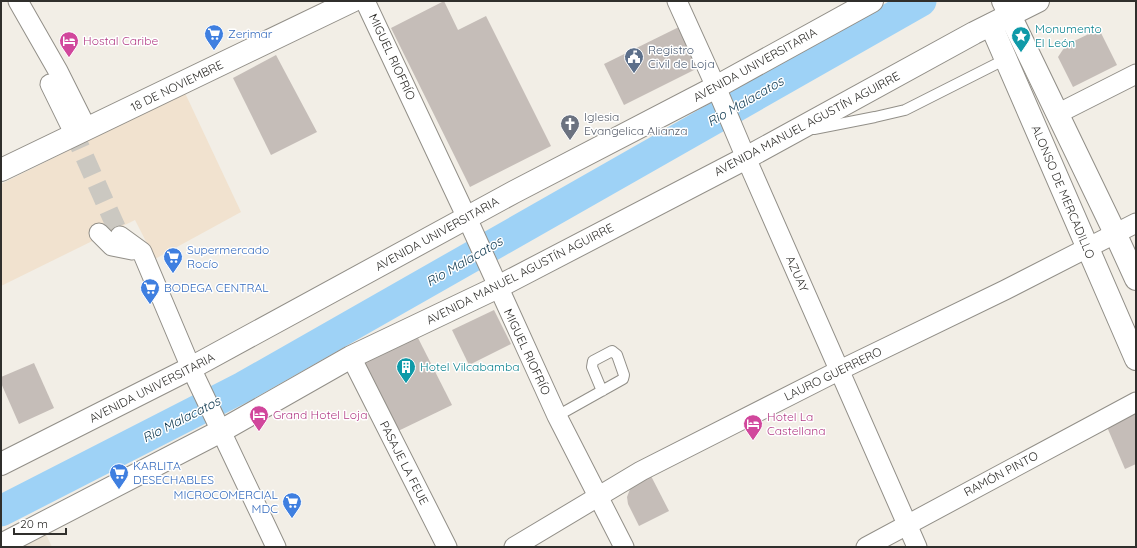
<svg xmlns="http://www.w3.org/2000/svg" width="1137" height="548" font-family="Quicksand,sans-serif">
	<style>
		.commercial { fill: #f1e2cf }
		.built { fill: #ebe3d5 }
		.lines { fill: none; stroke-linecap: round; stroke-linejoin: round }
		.river { stroke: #9ed2f6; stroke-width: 31 }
		.building { fill: #c5bdb8 }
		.minor-tunnel { stroke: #cbc8c1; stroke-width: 19; stroke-dasharray: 19 10; stroke-linecap: butt }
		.service-casing { stroke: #928f88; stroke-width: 12 }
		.minor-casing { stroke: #928f88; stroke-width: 21 }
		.tertiary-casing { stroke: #928f88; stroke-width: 24 }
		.secondary-casing { stroke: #928f88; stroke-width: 24 }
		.primary-casing { stroke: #928f88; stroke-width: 24 }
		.service { stroke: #fff; stroke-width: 10 }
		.minor { stroke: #fff; stroke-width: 19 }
		.tertiary { stroke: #fff; stroke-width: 22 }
		.secondary { stroke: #fff; stroke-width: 22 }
		.primary { stroke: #fff; stroke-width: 22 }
		.labels { text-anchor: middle; stroke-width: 3; stroke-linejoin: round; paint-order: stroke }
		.culture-label { font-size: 12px; fill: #0d838f; stroke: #fff; text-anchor: start }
		.shop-label { font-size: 12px; fill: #366cbe; stroke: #fff; text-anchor: start }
		.hotel-label { font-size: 12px; fill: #b23c85; stroke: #fff; text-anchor: start }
		.service-label { font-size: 12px; fill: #4e5e75; stroke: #fff; text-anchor: start }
		.street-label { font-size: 12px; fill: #302f2c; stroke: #fff }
		.worship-label { font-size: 12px; fill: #5b616d; stroke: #fff; text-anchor: start }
		.water-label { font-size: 13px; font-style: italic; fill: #08334b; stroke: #fff }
	</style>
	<rect width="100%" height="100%" fill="#f2eee6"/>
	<polygon class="commercial" points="185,93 241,212 155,259 135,220 1,286 1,184"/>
	<polygon class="built" points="44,530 52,547 6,547"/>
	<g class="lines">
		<polyline class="river" points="1,511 243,387 921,1"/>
	</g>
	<g class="building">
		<polygon points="444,1 458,30 486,16 551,146 470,187 391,28"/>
		<polygon points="683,25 702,66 624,105 604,64"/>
		<polygon points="1099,29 1117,65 1073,87 1058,57 1066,45"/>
		<polygon points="276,55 317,132 271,155 233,78"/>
		<polygon points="494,310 511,344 469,365 452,330"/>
		<polygon points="416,334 452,405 396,432 359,362"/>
		<polygon points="34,363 54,408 19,424 1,383 1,377"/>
		<polygon points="1136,413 1136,464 1125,469 1107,427"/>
		<polygon points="651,476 669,511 639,526 628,504 627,497 630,489 633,485"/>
	</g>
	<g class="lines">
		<polyline class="minor-tunnel" points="73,131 120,236"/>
		<g class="service-casing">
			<g id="service">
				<polyline points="814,129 875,117 905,110 1006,59"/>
				<polyline points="557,416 623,379 624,375 617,355 612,351 593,361 592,367 602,391"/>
			</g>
		</g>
		<g class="minor-casing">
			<g id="minor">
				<polyline points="18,1 58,71 87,129"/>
				<polyline points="365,1 467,218 557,416 624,547"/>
				<polyline points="677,1 716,87 746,158 917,547"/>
				<polyline points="50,84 73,131"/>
				<polyline points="1057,114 1136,74"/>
				<polyline points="99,233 112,246 132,250"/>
				<polyline points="120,236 142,252 191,368 276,547"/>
				<polyline points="351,357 447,547"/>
				<polyline points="514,547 641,471 840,370 1005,290 1136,223"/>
				<polyline points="866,547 1136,402"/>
			</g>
		</g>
		<g class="tertiary-casing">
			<polyline id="tertiary" points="1,170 352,1"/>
		</g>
		<g class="secondary-casing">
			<g id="secondary">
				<polyline points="1003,1 1115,233 1136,279"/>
				<polyline points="991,25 1136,359"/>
			</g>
		</g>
		<g class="primary-casing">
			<g id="primary">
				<polyline points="1,464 191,368 514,192 716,87 872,1"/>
				<polyline points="1,545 221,431 351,357 498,287 746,158 974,33 1038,1"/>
			</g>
		</g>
		<use href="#service" class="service"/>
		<use href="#minor" class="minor"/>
		<use href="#tertiary" class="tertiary"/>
		<use href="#secondary" class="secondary"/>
		<use href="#primary" class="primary"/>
	</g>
	<defs>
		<g id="supermarket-pin" transform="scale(1)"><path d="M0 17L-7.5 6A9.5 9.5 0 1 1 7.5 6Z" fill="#3f7fe0" stroke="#fff"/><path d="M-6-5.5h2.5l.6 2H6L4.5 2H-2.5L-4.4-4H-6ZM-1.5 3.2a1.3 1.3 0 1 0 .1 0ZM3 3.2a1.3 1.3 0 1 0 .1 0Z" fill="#fff"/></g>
		<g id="sight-pin" transform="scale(1)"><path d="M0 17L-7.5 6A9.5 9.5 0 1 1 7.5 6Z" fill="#0f9aa8" stroke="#fff"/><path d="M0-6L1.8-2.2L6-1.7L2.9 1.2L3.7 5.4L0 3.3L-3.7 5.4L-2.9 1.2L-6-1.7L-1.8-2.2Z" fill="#fff"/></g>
		<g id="hotel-pin" transform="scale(1)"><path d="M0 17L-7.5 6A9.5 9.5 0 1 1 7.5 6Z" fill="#d1479c" stroke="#fff"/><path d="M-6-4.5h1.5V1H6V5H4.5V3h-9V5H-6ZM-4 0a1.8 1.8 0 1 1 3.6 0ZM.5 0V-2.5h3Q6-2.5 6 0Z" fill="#fff"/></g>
		<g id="civic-pin" transform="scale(1)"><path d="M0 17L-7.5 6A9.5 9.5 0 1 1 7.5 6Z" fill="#5c6f8a" stroke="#fff"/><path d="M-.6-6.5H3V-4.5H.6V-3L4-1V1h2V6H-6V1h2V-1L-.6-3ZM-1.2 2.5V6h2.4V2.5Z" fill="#fff"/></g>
		<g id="church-pin" transform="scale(1)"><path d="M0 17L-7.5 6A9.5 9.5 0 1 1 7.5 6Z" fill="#6b7280" stroke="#fff"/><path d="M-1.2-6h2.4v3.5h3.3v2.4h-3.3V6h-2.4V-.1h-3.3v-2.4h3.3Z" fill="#fff"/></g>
		<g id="building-pin" transform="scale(1)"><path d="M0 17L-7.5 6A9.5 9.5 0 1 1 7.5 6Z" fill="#0f9aa8" stroke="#fff"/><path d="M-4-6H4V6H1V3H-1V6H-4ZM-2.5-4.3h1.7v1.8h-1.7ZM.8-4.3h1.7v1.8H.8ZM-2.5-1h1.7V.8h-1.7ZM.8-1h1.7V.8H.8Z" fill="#fff"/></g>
	</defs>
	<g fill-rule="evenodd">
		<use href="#supermarket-pin" x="214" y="34"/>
		<use href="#sight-pin" x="1021" y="36"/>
		<use href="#hotel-pin" x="69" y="41"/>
		<use href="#civic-pin" x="634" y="57"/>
		<use href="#church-pin" x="570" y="124"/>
		<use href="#supermarket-pin" x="173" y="257"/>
		<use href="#supermarket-pin" x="150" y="288"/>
		<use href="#building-pin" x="406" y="367"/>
		<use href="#hotel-pin" x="259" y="415"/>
		<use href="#hotel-pin" x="753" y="424"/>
		<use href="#supermarket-pin" x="119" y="473"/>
		<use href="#supermarket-pin" x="292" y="502"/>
	</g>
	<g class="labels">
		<g class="culture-label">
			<text x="1035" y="33">Monumento<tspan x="1035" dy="14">El León</tspan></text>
			<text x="420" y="371">Hotel Vilcabamba</text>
		</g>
		<g class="shop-label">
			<text x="228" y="38">Zerimar</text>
			<text x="187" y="254">Supermercado<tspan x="187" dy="14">Rocío</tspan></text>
			<text x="164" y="292">BODEGA CENTRAL</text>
			<text x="133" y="470">KARLITA<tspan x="133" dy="14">DESECHABLES</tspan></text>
			<text x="278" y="499" text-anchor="end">MICROCOMERCIAL<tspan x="278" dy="14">MDC</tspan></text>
		</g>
		<g class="hotel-label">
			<text x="83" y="45">Hostal Caribe</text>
			<text x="273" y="419">Grand Hotel Loja</text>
			<text x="767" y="421">Hotel La<tspan x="767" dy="14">Castellana</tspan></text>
		</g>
		<g class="service-label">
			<text x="648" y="54">Registro<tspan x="648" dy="14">Civil de Loja</tspan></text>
		</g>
		<g class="street-label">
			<text transform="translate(392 57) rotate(65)" y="4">MIGUEL RIOFRÍO</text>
			<text transform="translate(755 65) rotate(-29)" y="4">AVENIDA UNIVERSITARIA</text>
			<text transform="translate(177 86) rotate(-26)" y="4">18 DE NOVIEMBRE</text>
			<text transform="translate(807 124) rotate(-28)" y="4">AVENIDA MANUEL AGUSTÍN AGUIRRE</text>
			<text transform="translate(1063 192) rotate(67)" y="4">ALONSO DE MERCADILLO</text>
			<text transform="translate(437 234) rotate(-29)" y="4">AVENIDA UNIVERSITARIA</text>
			<text transform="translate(520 274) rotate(-27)" y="4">AVENIDA MANUEL AGUSTÍN AGUIRRE</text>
			<text transform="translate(797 274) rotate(66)" y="4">AZUAY</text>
			<text transform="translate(527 352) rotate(65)" y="4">MIGUEL RIOFRÍO</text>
			<text transform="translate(833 374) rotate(-26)" y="4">LAURO GUERRERO</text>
			<text transform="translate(152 388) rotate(-27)" y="4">AVENIDA UNIVERSITARIA</text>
			<text transform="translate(404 463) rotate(63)" y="4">PASAJE LA FEUE</text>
			<text transform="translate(1001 474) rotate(-28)" y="4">RAMÓN PINTO</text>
		</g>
		<g class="worship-label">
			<text x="584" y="121">Iglesia<tspan x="584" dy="14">Evangelica Alianza</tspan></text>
		</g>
		<g class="water-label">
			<text transform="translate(745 101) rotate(-30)" y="5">Rio Malacatos</text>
			<text transform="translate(464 261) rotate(-30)" y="5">Rio Malacatos</text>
			<text transform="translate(181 419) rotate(-27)" y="5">Rio Malacatos</text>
		</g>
	</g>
	<rect width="1137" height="548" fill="none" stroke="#302f2c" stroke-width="4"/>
	<path d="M14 528v6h52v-6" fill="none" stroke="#302f2c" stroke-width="2"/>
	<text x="20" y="528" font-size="12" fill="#302f2c" stroke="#ffffff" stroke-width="3" paint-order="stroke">20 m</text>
</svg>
